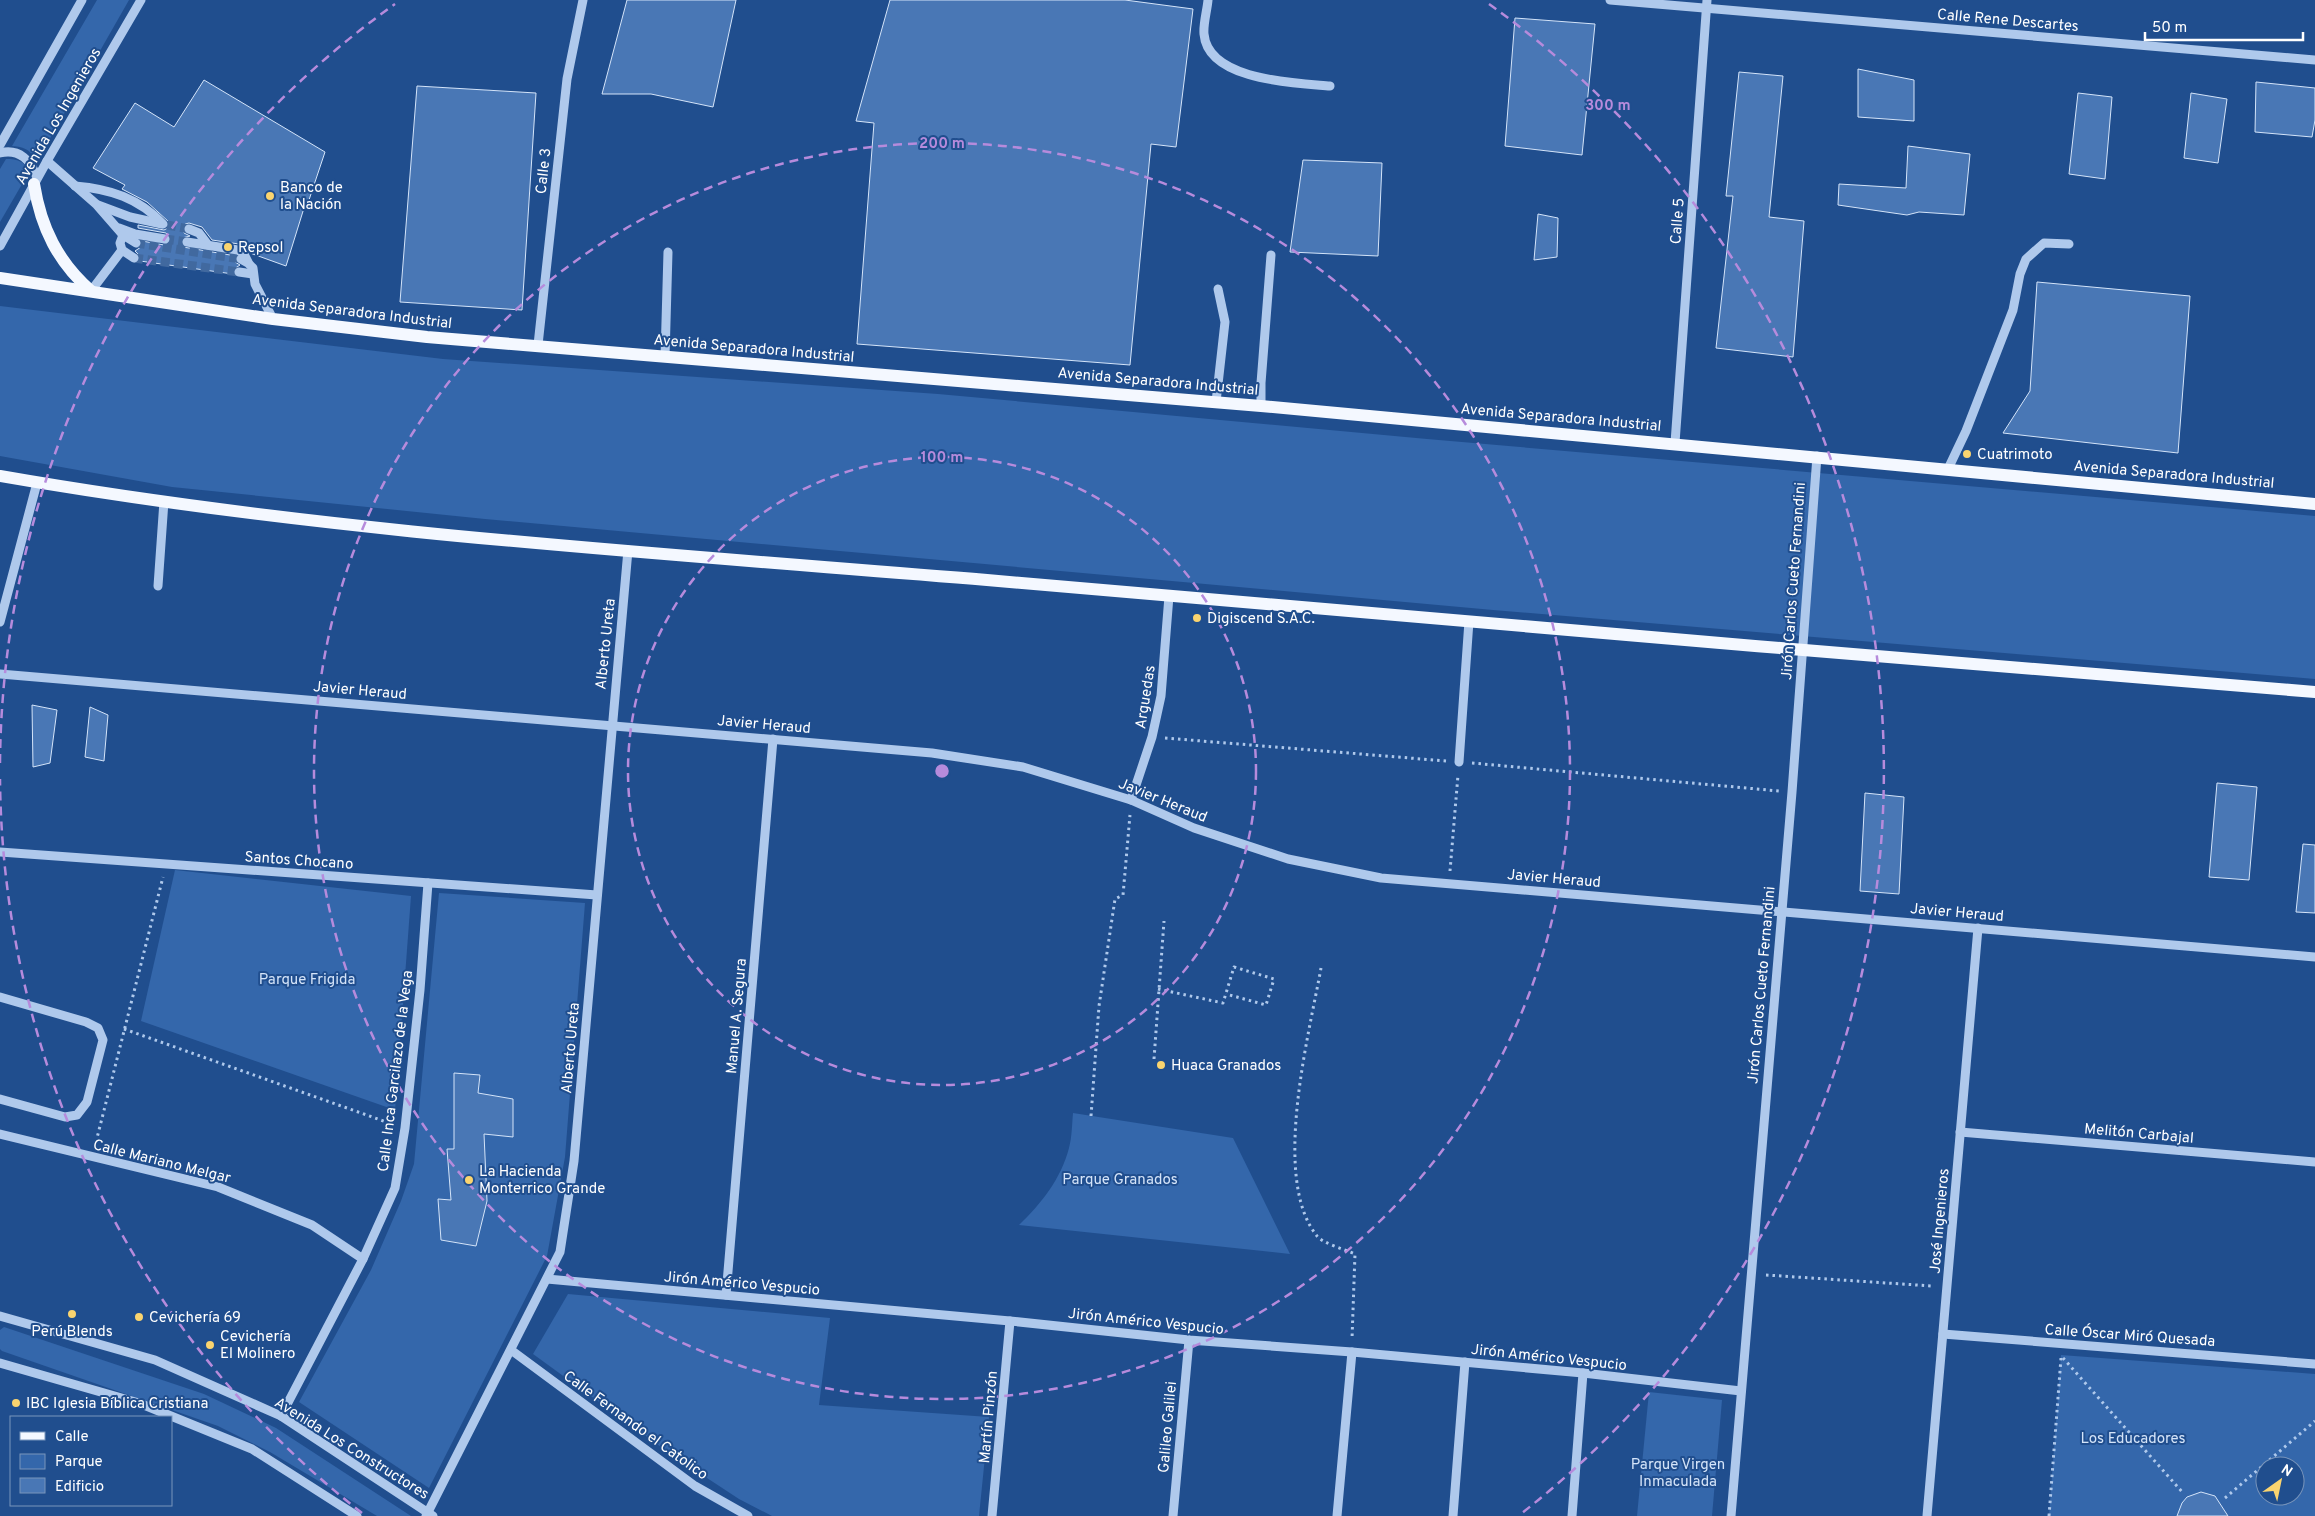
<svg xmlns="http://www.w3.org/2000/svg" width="2315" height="1516" font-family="Overpass,sans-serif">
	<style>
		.green { fill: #3467ab; fill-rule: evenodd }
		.building { fill: #4977b5; stroke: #d4e4f9 }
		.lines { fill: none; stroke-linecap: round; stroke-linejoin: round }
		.minor-tunnel { stroke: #41699f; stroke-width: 9; stroke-dasharray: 9 4.5; stroke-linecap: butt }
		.path { stroke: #afc9ec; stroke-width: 3; stroke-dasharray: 2.5 4; stroke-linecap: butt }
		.minor { stroke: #afc9ec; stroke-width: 9 }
		.major { stroke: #f4f8ff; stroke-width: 12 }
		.ring { fill: none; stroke: #b68bdc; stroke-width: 2.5; stroke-dasharray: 9 6 }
		.poi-dot { fill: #fad46f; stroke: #204e8e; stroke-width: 2 }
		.labels { text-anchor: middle; stroke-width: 4; stroke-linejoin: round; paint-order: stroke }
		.street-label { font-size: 15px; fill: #fff; stroke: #204e8e }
		.poi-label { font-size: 15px; fill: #fff; stroke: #204e8e; text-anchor: start }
		.park-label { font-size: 15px; fill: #d4e4f9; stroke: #204e8e }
		.centre { fill: #b68bdc; stroke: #204e8e; stroke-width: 2.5 }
		.ring-label { font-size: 15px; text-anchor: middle; font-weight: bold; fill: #b68bdc; stroke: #204e8e; stroke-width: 4; stroke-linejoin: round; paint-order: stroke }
	</style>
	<rect width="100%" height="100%" fill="#204e8e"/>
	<g class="green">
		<path d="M97,0H129L36,163C32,150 25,147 12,146Z"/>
		<path d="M6,159C18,159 24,161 29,172L0,222V169Z"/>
		<polygon points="0,306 443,359 938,394 1427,439 2315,516 2315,679 1493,610 485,519 172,487 0,456"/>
		<polygon points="175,870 411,896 395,1110 141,1021"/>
		<polygon points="439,893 585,903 565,1157 547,1256 429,1488 299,1402 371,1270 401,1201 414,1164"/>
		<path d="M1073,1113L1233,1138L1290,1254L1019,1225C1041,1204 1061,1179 1069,1148C1072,1137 1072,1124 1073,1113Z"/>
		<polygon points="568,1294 830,1318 819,1405 989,1417 979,1516 772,1516 739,1499 672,1455 533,1354"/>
		<polygon points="4,1327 204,1394 276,1428 411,1516 377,1516 270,1452 218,1426 2,1351 0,1349 0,1330"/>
		<path d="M2061,1355L2315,1374V1516H2049ZM2265,1466H2295V1496H2265Z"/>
		<polygon points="1649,1392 1722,1400 1712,1516 1637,1516"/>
	</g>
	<g class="building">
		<polygon points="627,0 736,0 713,107 651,94 602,94"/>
		<polygon points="890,0 1125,0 1193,9 1176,147 1151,144 1130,365 857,344 874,123 856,121"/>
		<polygon points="1515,18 1595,24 1582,155 1505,146"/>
		<polygon points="1858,69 1914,80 1914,121 1858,117"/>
		<polygon points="1739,72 1783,76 1769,217 1804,221 1793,357 1716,348 1733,196 1726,196"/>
		<polygon points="204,80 325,152 306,209 304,208 286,266 250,253 239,244 212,240 202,227 189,223 185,224 183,229 184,233 190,236 182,238 183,247 236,256 235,262 240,265 234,269 233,274 140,261 140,256 135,251 141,247 142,241 164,245 169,243 171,240 166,233 138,228 138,225 164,230 168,228 169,222 147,202 122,189 125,185 93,168 135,103 174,127"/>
		<polygon points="2256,82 2315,88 2315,120 2312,137 2255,132"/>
		<polygon points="417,86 536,93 522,310 400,302"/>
		<polygon points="2078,93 2112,97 2105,179 2069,174"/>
		<polygon points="2191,93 2227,99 2218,163 2184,158"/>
		<polygon points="1908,146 1970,154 1964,215 1919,212 1907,215 1838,205 1839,184 1906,188"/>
		<polygon points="1303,160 1382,163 1378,256 1290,252"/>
		<polygon points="1538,214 1558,218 1557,257 1534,260"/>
		<polygon points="2037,282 2190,296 2178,453 2003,433 2030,391"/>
		<polygon points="32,705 57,710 50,763 33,767"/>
		<polygon points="90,707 108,715 104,761 85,757"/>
		<polygon points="2217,783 2257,787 2249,880 2209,877"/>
		<polygon points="1865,793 1904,797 1899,894 1860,891"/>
		<polygon points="2303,844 2315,845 2315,913 2296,912"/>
		<polygon points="454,1073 480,1075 478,1093 513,1099 513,1137 484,1134 487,1201 476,1246 441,1240 438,1199 451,1200 447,1149 454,1149"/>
		<polygon points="2201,1492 2215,1496 2228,1516 2177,1516 2182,1503 2187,1497"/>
	</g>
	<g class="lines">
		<g class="minor-tunnel">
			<polyline points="167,225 189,229"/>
			<polyline points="165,239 187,242"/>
			<polyline points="136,243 241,259"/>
			<polyline points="134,258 239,272"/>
		</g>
		<g class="path">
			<polyline points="1165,738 1446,761"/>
			<polyline points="1472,763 1779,791"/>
			<polyline points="1450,871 1458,775"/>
			<path d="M1321,968C1309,1035 1271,1179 1317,1236C1322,1243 1346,1250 1355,1254L1352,1339"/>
			<polyline points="1158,989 1223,1003 1234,967 1274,979 1266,1005 1226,994"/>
			<polyline points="124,1029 392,1124"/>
			<polyline points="1154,1059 1164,921"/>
			<polyline points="1091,1116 1099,1006 1115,899 1123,895 1130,815"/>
			<polyline points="96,1142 163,877"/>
			<polyline points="1766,1275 1932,1286"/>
			<polyline points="2063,1358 2184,1494"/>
			<polyline points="2225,1498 2315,1421"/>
			<polyline points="2049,1516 2061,1358"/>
		</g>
		<g class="minor">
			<path d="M1208,0C1207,11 1203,24 1204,34C1208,81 1296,83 1330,86"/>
			<polyline points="1610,0 2315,60"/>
			<polyline points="0,145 82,0"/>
			<path d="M0,153C19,148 32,161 37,178"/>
			<polyline points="47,161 96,204 123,235 136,243"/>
			<path d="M75,186C110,189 139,198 163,224"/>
			<polyline points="98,205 130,217 162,224"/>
			<polyline points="119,228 135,234 165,239"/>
			<polyline points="189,229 199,233 208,245"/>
			<polyline points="123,235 120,243 122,250 134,258"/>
			<polyline points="187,242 238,250 244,254 248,262"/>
			<polyline points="0,246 47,161 141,0"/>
			<polyline points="241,259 248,263 253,268 255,284 273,319"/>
			<polyline points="239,272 253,274"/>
			<polyline points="91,291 122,250"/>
			<polyline points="538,345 567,79 583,0"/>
			<polyline points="665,357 668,252"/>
			<polyline points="1216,402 1225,322 1218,289"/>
			<polyline points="1261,406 1261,383 1271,255"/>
			<polyline points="1675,443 1707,0"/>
			<polyline points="1948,469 1966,431 2013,310 2020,274 2026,259 2044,243 2069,244"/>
			<polyline points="158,586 164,501"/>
			<polyline points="0,622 37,483"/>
			<polyline points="0,674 932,753 1023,767 1131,800 1194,828 1288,859 1381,878 2315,957"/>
			<polyline points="1459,762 1469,621"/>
			<polyline points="1131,800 1152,737 1161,696 1169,596"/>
			<polyline points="0,852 597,895"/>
			<polyline points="0,997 86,1022 98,1028 103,1040 87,1102 77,1115 65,1117 0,1099"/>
			<polyline points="1960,1132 2315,1162"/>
			<polyline points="0,1134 218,1187 312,1225 363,1259"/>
			<polyline points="547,1279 1010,1321 1189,1340 1352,1352 1583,1373 1741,1391"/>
			<polyline points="726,1295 773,739"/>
			<polyline points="0,1316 155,1360 281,1416 433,1516"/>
			<polyline points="1943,1334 2315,1364"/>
			<polyline points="511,1350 695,1486 748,1516"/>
			<polyline points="0,1363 139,1403 252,1449 357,1516"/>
			<polyline points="281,1416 363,1259 395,1188 405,1128 420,990 428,883"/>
			<polyline points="426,1516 560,1252 574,1161 628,550"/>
			<polyline points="992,1516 1010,1321"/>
			<polyline points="1173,1516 1189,1340"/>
			<polyline points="1337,1516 1352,1352"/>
			<polyline points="1453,1516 1465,1362"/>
			<polyline points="1572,1516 1583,1373"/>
			<polyline points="1731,1516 1792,792 1817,456"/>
			<polyline points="1927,1516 1978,928"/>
		</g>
		<g class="major">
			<path d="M34,184C41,228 58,262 91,291"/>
			<polyline points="0,278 273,319 427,337 1261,406 2315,504"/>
			<path d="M0,476C326,533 658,553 987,580C1430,618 1872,657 2315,692"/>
		</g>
	</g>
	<g class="ring">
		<circle cx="942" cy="771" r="314"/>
		<circle cx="942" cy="771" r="628"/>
		<path d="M362 1513A942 942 0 0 1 0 779M0 763A942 942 0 0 1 395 4M1489 4A942 942 0 0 1 1522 1513"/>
	</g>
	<g class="poi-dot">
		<circle cx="270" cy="196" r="5"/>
		<circle cx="228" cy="247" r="5"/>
		<circle cx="1967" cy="454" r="5"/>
		<circle cx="1197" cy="618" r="5"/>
		<circle cx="1161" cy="1065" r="5"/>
		<circle cx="469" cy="1180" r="5"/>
		<circle cx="72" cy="1314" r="5"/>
		<circle cx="139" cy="1317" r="5"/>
		<circle cx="210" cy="1345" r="5"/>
		<circle cx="16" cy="1403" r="5"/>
	</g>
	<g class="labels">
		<g class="street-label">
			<text transform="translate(2008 20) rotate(5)" y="5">Calle Rene Descartes</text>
			<text transform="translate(58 116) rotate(-60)" y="5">Avenida Los Ingenieros</text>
			<text transform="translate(543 171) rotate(-84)" y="5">Calle 3</text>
			<text transform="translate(1677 221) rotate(-86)" y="5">Calle 5</text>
			<text transform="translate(352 311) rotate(7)" y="5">Avenida Separadora Industrial</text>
			<text transform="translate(754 348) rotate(5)" y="5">Avenida Separadora Industrial</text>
			<text transform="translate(1158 381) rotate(5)" y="5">Avenida Separadora Industrial</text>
			<text transform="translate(1561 417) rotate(5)" y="5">Avenida Separadora Industrial</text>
			<text transform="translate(2174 474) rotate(5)" y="5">Avenida Separadora Industrial</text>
			<text transform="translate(1793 581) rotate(-86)" y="5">Jirón Carlos Cueto Fernandini</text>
			<text transform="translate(605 644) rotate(-84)" y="5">Alberto Ureta</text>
			<text transform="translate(360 690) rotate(5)" y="5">Javier Heraud</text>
			<text transform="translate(1145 697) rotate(-81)" y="5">Arguedas</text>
			<text transform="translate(764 724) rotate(5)" y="5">Javier Heraud</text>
			<text transform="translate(1163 800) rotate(22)" y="5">Javier Heraud</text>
			<text transform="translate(299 860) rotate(4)" y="5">Santos Chocano</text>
			<text transform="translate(1554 878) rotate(5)" y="5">Javier Heraud</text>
			<text transform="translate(1957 912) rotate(5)" y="5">Javier Heraud</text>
			<text transform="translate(1761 985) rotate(-85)" y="5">Jirón Carlos Cueto Fernandini</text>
			<text transform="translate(736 1016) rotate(-85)" y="5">Manuel A. Segura</text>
			<text transform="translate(570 1048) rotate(-85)" y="5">Alberto Ureta</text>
			<text transform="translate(395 1071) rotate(-83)" y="5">Calle Inca Garcilazo de la Vega</text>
			<text transform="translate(2139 1133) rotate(5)" y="5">Melitón Carbajal</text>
			<text transform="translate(162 1161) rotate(14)" y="5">Calle Mariano Melgar</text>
			<text transform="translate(1939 1221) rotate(-85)" y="5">José Ingenieros</text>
			<text transform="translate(742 1283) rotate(5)" y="5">Jirón Américo Vespucio</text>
			<text transform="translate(1146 1321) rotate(6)" y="5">Jirón Américo Vespucio</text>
			<text transform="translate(2130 1335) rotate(4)" y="5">Calle Óscar Miró Quesada</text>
			<text transform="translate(1549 1357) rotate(6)" y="5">Jirón Américo Vespucio</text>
			<text transform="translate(988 1417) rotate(-85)" y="5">Martín Pinzón</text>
			<text transform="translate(636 1425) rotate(36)" y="5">Calle Fernando el Catolico</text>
			<text transform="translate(1167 1427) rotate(-85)" y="5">Galileo Galilei</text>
			<text transform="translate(352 1448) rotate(32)" y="5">Avenida Los Constructores</text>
		</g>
		<g class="poi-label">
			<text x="280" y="192">Banco de<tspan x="280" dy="17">la Nación</tspan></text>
			<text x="238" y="252">Repsol</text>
			<text x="1977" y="459">Cuatrimoto</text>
			<text x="1207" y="623">Digiscend S.A.C.</text>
			<text x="1171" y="1070">Huaca Granados</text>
			<text x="479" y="1176">La Hacienda<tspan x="479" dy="17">Monterrico Grande</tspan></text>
			<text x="149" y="1322">Cevichería 69</text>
			<text x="72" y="1336" text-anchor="middle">Perú Blends</text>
			<text x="220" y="1341">Cevichería<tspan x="220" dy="17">El Molinero</tspan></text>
			<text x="26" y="1408">IBC Iglesia Bíblica Cristiana</text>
		</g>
		<g class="park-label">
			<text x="307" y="984">Parque Frigida</text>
			<text x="1120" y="1184">Parque Granados</text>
			<text x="2133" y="1443">Los Educadores</text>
			<text x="1678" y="1469">Parque Virgen<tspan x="1678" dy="17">Inmaculada</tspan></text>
		</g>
	</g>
	<circle cx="942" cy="771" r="8" class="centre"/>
	<g class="ring-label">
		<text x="1608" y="110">300 m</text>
		<text x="942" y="148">200 m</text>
		<text x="942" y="462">100 m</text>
	</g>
	<rect x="10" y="1416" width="162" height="90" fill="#204e8e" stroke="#7995bb"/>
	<rect x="20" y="1432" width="25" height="8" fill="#f4f8ff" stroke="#7995bb"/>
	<text x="55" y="1441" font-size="15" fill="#ffffff">Calle</text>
	<rect x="20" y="1454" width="25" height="15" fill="#3467ab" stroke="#7995bb"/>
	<text x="55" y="1466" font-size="15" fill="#ffffff">Parque</text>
	<rect x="20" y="1478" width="25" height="15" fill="#4977b5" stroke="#7995bb"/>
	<text x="55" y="1491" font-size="15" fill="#ffffff">Edificio</text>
	<g transform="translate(2280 1481) rotate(33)"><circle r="24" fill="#204e8e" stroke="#7995bb"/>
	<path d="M0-4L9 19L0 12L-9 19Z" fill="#fad46f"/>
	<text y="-8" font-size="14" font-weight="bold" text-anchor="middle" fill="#ffffff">N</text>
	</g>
	<path d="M2145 32v8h158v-8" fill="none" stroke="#ffffff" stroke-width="2.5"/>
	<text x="2152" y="32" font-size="15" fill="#ffffff" stroke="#204e8e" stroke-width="4" paint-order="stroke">50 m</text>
</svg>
